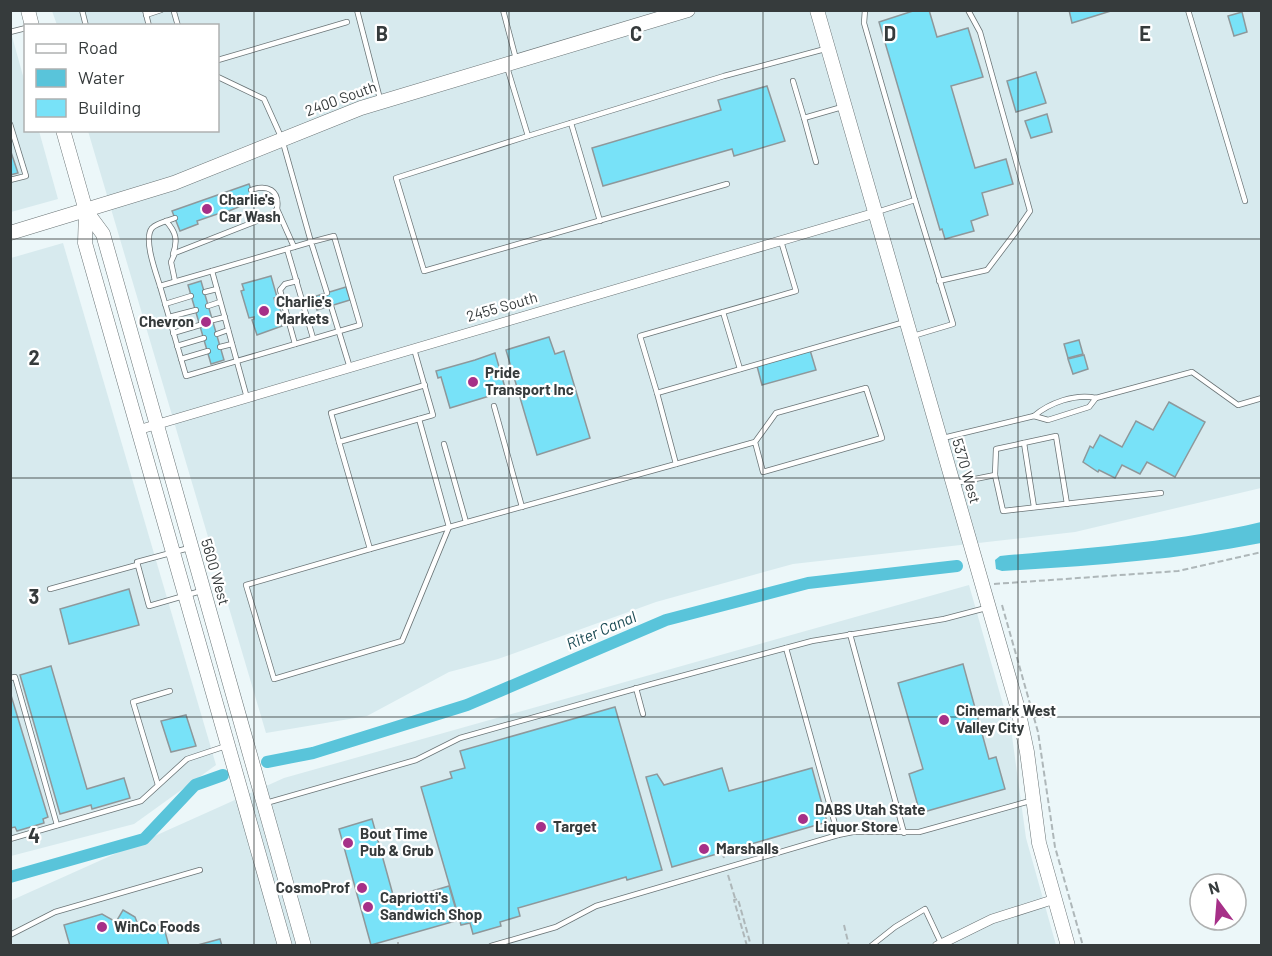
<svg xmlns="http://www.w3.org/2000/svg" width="1272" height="956" font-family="Barlow,sans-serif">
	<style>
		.built { fill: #d7eaee }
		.water { fill: #59c4da }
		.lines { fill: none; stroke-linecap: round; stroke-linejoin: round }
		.canal { stroke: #59c4da; stroke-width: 12 }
		.building { fill: #78e2f8; stroke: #8e989b; stroke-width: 1.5 }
		.lane-casing { stroke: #6a7476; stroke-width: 6 }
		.street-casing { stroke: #6a7476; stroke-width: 10 }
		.secondary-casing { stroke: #6a7476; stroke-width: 15 }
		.path { stroke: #aeb7b9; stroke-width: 2; stroke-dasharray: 6 3; stroke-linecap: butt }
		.lane { stroke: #fff; stroke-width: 4.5 }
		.street { stroke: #fff; stroke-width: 9 }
		.secondary { stroke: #fff; stroke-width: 14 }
		.grid { fill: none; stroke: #363b3c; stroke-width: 1.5; stroke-opacity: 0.55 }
		.poi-dot { fill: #a63088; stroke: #fff; stroke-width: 2 }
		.labels { text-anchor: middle; stroke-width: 4.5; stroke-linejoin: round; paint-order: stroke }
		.street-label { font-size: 15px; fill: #363b3c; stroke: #fff }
		.poi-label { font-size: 15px; font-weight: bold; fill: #363b3c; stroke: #fff; text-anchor: start }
		.water-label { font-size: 16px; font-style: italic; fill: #1c4c55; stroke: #fff }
		.grid-label { font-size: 20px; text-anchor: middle; font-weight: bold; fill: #363b3c; stroke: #fff; stroke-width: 4.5; stroke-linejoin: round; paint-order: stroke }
	</style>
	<rect width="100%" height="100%" fill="#ecf7f9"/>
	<g class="built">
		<polygon points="52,11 1261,11 1261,488 1075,532 793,564 656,602 498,659 449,672 367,716 266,733 88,131 218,130 218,26 57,25"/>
		<polygon points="10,29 25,83 26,130 39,131 58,199 11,212"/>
		<polygon points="63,243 216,765 134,824 11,856 11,258"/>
		<polygon points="969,585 1012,736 1026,838 1056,945 11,946 10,901 284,778"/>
	</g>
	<path class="water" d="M1261,522V543C1176,560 1089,566 1002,571L996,569L995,560L1000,556C1087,548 1176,542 1261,522Z"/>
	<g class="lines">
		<g class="canal">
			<polyline points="267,762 313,753 467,705 666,620 808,583 957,566"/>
			<polyline points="10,877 144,839 195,785 223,775"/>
		</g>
	</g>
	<g class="building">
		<polygon points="916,10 929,10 937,37 968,28 983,77 951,86 975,168 1006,159 1013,184 982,193 988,215 971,221 974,231 945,239 942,229 940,230 879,22"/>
		<polygon points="1069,10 1114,10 1072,23"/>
		<polygon points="1242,12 1247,32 1234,36 1228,16"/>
		<polygon points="1036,72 1046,103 1016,112 1007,81"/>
		<polygon points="767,86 785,141 734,156 732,149 603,186 592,148 721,110 718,100"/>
		<polygon points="1047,114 1052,132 1031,138 1025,121"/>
		<polygon points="10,149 18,173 10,175"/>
		<polygon points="249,184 255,200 224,213 223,212 197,221 198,224 180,231 172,211"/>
		<polygon points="271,276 277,297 274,298 276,305 279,304 282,317 279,317 282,326 257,335 252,320 254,319 254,317 249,318 241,291 244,290 242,284"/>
		<polygon points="201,281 224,360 211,364 188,285"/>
		<polygon points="346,287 350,300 317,310 313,297"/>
		<polygon points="549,337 555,354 564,351 590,438 537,455 506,350"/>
		<polygon points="1079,340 1083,354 1068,358 1064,344"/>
		<polygon points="810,350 816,370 762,385 757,366"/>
		<polygon points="495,353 506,391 450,408 441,377 438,378 436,371 475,360"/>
		<polygon points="1084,355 1088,369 1073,374 1068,359"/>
		<polygon points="1169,402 1205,422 1175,477 1147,462 1140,474 1122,465 1115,478 1099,470 1098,472 1083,462 1090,446 1093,448 1100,435 1122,447 1136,421 1153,430"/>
		<polygon points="129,589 139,625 69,644 60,609"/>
		<polygon points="963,664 989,759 996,757 1005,789 920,813 909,774 923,769 898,683"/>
		<polygon points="51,666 87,789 124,778 130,798 92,809 91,805 60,814 20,675"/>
		<polygon points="10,692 48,817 43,819 44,823 17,831 15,827 10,828"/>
		<polygon points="615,707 662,870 627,880 626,877 518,908 520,916 500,922 501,926 473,934 470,923 461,925 421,787 452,778 450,772 465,768 460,751"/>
		<polygon points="186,715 196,746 171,752 161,721"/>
		<polygon points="722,768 729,791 812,768 827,822 672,867 646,777 657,774 664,785"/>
		<polygon points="372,819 395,902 449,886 459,920 371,945 339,829"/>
		<polygon points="123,910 135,917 140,930 163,924 169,946 70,946 64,925 102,914 116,922"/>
		<polygon points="220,939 222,946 194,946"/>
	</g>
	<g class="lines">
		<g class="lane-casing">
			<g id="lane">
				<polyline points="82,10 86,26"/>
				<polyline points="145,10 149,26"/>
				<polyline points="357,10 380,99"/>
				<polyline points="503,10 516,59"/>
				<polyline points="865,10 864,23 915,200"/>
				<polyline points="1188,10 1245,201"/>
				<polyline points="174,12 178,26"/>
				<polyline points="146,15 161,10"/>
				<polyline points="10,32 26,28"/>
				<polyline points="218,60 347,22"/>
				<polyline points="507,67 528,136 396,178 424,271 727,184"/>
				<polyline points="218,77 264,99 282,139 311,242 212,271 247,398"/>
				<polyline points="793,81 804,118 842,107"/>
				<polyline points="804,118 816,162"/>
				<polyline points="571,123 600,221"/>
				<polyline points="10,124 26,176 10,180"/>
				<polyline points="528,136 724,76 825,49"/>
				<polyline points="277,209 294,247"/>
				<polyline points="877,212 915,200 953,324 913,336"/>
				<path d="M166,221C176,232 178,240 173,254"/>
				<polyline points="287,249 313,338"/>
				<polyline points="212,271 160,286 186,376 360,325 334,236 311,242 327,293"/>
				<path d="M175,281L171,262L175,253L272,215L277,209C280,190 267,184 251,190"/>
				<polyline points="939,281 987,270 1015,233 1030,211 980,32 968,10"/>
				<path d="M160,286C156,273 143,239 152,228C157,223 168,221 175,218"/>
				<polyline points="205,292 217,289"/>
				<polyline points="165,304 191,296"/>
				<polyline points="208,306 220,302"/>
				<polyline points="331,306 350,368"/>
				<polyline points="723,312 740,369"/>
				<polyline points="169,317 196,310"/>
				<polyline points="213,320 225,317"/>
				<polyline points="173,333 200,325"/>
				<polyline points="217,334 228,330"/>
				<polyline points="295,344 280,290 285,284 297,281"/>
				<polyline points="177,346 204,338"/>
				<polyline points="220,347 232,344"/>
				<polyline points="414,349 433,415 339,442 370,549 676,464 657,393 905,322"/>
				<polyline points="181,359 208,351"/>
				<polyline points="657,393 640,336 796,291 781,241"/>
				<polyline points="494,406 522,507"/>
				<polyline points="1034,416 1048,420 1089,407 1096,398"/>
				<path d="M943,438L1034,416C1049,403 1076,393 1096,398L1192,372L1238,405L1262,398"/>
				<polyline points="339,442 331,413 425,385"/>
				<polyline points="1024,443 1034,507"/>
				<polyline points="444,444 466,522"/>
				<polyline points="676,464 755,442 763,472 882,438 866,388 776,413 755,442"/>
				<polyline points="995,475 996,449 1056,436 1067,504"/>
				<polyline points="955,483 995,475 1003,511 1161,493"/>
				<polyline points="189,548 137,562 149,606 201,591"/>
				<polyline points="370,549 246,585 274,679 402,641 449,527 419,419"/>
				<polyline points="50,589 137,565"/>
				<polyline points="850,634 904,833"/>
				<polyline points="786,648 838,835"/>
				<polyline points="10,678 15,677 57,825"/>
				<polyline points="636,688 643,714"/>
				<polyline points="158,785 133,702 170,691"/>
				<polyline points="266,803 416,760 460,738 652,684 812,641 944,619 986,608"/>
				<polyline points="10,839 141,801 187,759 226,746"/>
				<polyline points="10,935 55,912 200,870"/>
				<polyline points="491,946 556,927 596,906 838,835 853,832 919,832 1030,801"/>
				<polyline points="871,946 895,927 925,909 941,943"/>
			</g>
		</g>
		<g class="street-casing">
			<g id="street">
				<polyline points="138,430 875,213"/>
				<polyline points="937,946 992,919 1055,899"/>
			</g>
		</g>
		<g class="secondary-casing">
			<g id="secondary">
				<polyline points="28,10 32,26"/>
				<polyline points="817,10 1018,709 1027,752 1039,843 1068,946"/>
				<polyline points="63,130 86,211 85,243 285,946"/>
				<polyline points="86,211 103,234 304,946"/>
				<polyline points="10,233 174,183 361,108 688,10"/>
			</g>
		</g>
		<g class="path">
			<polyline points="994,584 1178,571 1262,552"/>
			<polyline points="1002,605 1038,732 1055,847 1083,946"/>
			<polyline points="723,855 724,858"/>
			<polyline points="728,875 735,898"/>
			<polyline points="844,925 849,946"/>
			<polyline points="398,942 398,944"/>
			<polyline points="747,946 734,900 738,899 751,946"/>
		</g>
		<use href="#lane" class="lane"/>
		<use href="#street" class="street"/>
		<use href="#secondary" class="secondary"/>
	</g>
	<path class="grid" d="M254,10V946M509,10V946M763,10V946M1018,10V946M10,239H1262M10,478H1262M10,717H1262"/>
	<g class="poi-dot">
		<circle cx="207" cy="209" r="6"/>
		<circle cx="264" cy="311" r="6"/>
		<circle cx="206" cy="322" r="6"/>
		<circle cx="473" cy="382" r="6"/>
		<circle cx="944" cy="720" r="6"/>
		<circle cx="803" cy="819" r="6"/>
		<circle cx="541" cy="827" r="6"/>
		<circle cx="348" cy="843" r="6"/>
		<circle cx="704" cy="849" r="6"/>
		<circle cx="362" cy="888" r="6"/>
		<circle cx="368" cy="907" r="6"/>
		<circle cx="102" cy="927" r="6"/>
	</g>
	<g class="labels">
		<g class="street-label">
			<text transform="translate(341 99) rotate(-20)" y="5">2400 South</text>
			<text transform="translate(502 307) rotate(-16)" y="5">2455 South</text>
			<text transform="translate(966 471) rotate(74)" y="5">5370 West</text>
			<text transform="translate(215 572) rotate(74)" y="5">5600 West</text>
		</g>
		<g class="poi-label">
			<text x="219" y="205">Charlie's<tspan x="219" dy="17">Car Wash</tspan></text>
			<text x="276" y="307">Charlie's<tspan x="276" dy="17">Markets</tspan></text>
			<text x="194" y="327" text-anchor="end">Chevron</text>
			<text x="485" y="378">Pride<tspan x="485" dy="17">Transport Inc</tspan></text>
			<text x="956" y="716">Cinemark West<tspan x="956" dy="17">Valley City</tspan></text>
			<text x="815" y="815">DABS Utah State<tspan x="815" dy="17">Liquor Store</tspan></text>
			<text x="553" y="832">Target</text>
			<text x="360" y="839">Bout Time<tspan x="360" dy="17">Pub &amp; Grub</tspan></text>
			<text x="716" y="854">Marshalls</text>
			<text x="350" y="893" text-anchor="end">CosmoProf</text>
			<text x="380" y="903">Capriotti's<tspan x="380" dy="17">Sandwich Shop</tspan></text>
			<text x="114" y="932">WinCo Foods</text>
		</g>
		<g class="water-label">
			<text transform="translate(601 630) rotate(-23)" y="6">Riter Canal</text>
		</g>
	</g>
	<g class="grid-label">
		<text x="382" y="41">B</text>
		<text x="636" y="41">C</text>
		<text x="890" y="41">D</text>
		<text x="1145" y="41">E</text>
		<text x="34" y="365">2</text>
		<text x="34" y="604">3</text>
		<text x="34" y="843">4</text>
	</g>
	<rect width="1272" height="956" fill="none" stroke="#363b3c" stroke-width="24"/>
	<rect x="24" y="24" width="195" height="108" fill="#ffffff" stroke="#afb1b1" stroke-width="1.5"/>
	<rect x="36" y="44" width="30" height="9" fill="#ffffff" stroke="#afb1b1" stroke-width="1.5"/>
	<text x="78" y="54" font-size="18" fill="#363b3c">Road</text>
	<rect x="36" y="69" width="30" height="18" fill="#59c4da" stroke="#afb1b1" stroke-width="1.5"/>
	<text x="78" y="84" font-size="18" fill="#363b3c">Water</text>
	<rect x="36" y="99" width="30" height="18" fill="#78e2f8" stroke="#afb1b1" stroke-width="1.5"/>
	<text x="78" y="114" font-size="18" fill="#363b3c">Building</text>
	<g transform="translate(1218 902) rotate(344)"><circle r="28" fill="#ffffff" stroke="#afb1b1" stroke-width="1.5"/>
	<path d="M0-4.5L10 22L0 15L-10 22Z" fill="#a63088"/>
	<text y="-9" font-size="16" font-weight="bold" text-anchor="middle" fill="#363b3c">N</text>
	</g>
</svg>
